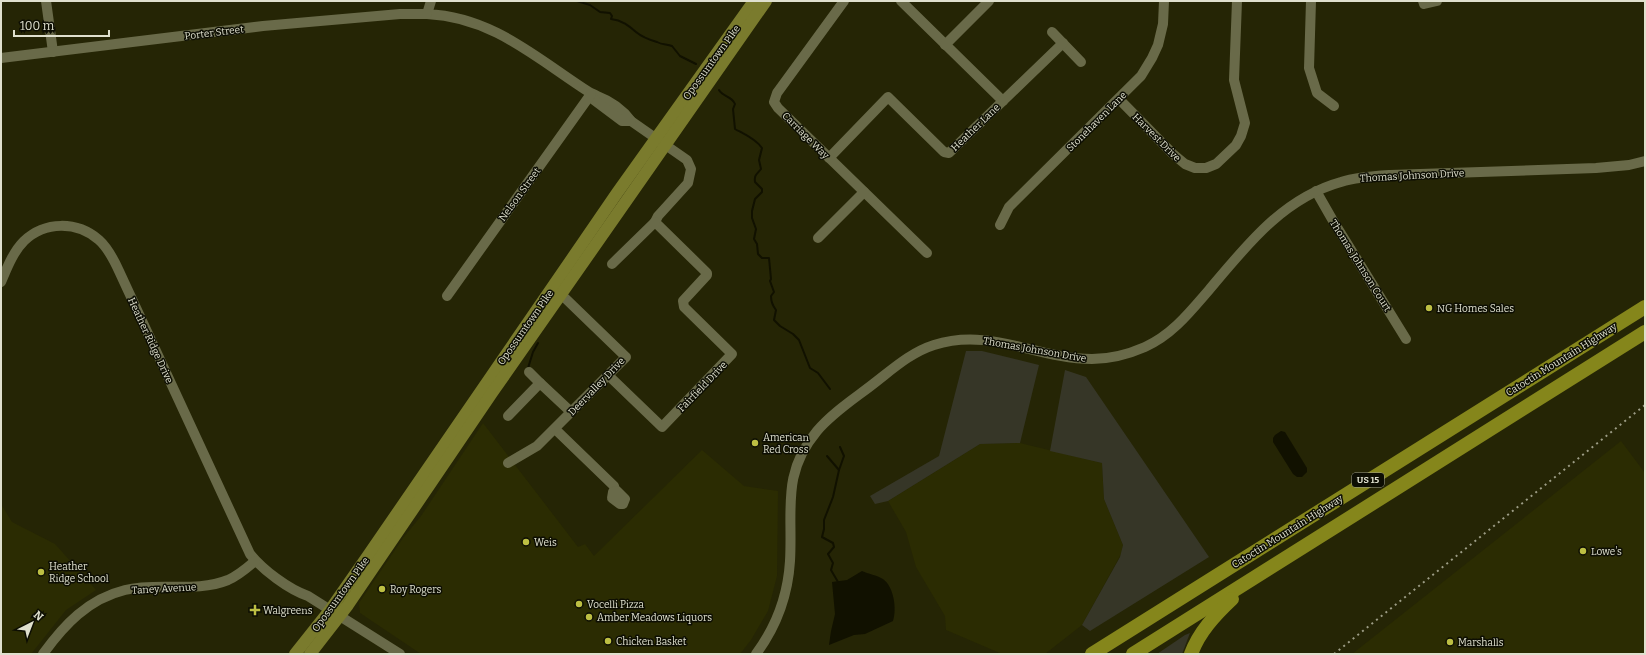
<svg xmlns="http://www.w3.org/2000/svg" width="1646" height="655" font-family="Bitter,serif">
	<style>
		.built { fill: #2b2c02 }
		.green { fill: #363627 }
		.water { fill: #110 }
		.lines { fill: none; stroke-linecap: round; stroke-linejoin: round }
		.stream { stroke: #110; stroke-width: 2 }
		.minor { stroke: #696a49; stroke-width: 10 }
		.major { stroke: #7a7b2d; stroke-width: 12 }
		.highway { stroke: #85861b; stroke-width: 14 }
		.rail { stroke: #9d9d86; stroke-width: 2; stroke-dasharray: 2 4; stroke-linecap: butt }
		.poi-dot { fill: #bdbf43; stroke: #0d0e03; stroke-width: 1.5 }
		.labels { text-anchor: middle; stroke-width: 3; stroke-linejoin: round; paint-order: stroke }
		.shield { fill: #0d0e03; stroke: #a0a191; stroke-width: 1 }
		.shield-label { font-size: 9px; font-weight: bold; fill: #dfe0ce }
		.street-label { font-size: 10px; fill: #dfe0ce; stroke: #0d0e03 }
		.poi-label { font-size: 10px; fill: #dfe0ce; stroke: #0d0e03; text-anchor: start }
	</style>
	<rect width="100%" height="100%" fill="#252505"/>
	<g class="built">
		<polygon points="483,423 578,547 585,544 594,556 702,450 744,486 778,491 777,576 768,611 751,640 740,654 421,654 360,613 359,603 403,538 421,516"/>
		<polygon points="1621,441 1645,473 1645,654 1352,654"/>
		<polygon points="1020,443 1102,463 1104,499 1123,545 1121,554 1082,625 1045,654 1002,654 946,630 945,616 916,567 906,532 888,501 980,444"/>
		<polygon points="1,504 12,522 55,544 96,590 66,610 31,654 1,654"/>
	</g>
	<g class="green">
		<polygon points="966,351 982,351 1039,365 1020,443 980,444 888,501 875,504 870,496 939,456"/>
		<polygon points="1065,370 1086,377 1209,557 1090,631 1082,625 1120,557 1123,545 1104,499 1102,463 1050,451"/>
		<polygon points="1190,633 1182,654 1157,654 1185,635"/>
	</g>
	<g class="water">
		<polygon points="1281,431 1285,432 1307,468 1307,472 1302,477 1297,477 1293,474 1273,442 1273,438 1275,435"/>
		<path d="M862,571C868,574 877,575 883,579C894,587 897,609 893,621L865,634L854,635L829,645L831,631L835,614L832,582L847,580Z"/>
	</g>
	<g class="lines">
		<g class="stream">
			<path d="M577,1L590,5L600,12L610,13L612,16L611,19C622,20 629,26 636,32C642,37 650,40 657,42C662,45 667,44 672,46L680,56L696,64"/>
			<path d="M719,90C723,97 732,96 735,104L733,109L735,129C744,134 756,139 762,148L759,160L761,169C757,174 754,175 755,182L762,189V192L755,199L752,211V218L756,229L754,239L757,244L758,254L762,258H769L771,279L770,281L774,292L771,296C771,302 772,305 776,310L774,320L780,326L793,334L799,340L810,368L818,373L830,389"/>
			<polyline points="528,368 533,352 538,343"/>
			<polyline points="827,456 839,470"/>
			<polyline points="838,582 831,570 833,563 828,554 834,547 833,543 822,537 824,529 824,520 833,497 839,470 844,456 840,447"/>
		</g>
		<g class="minor">
			<polyline points="46,1 53,52"/>
			<path d="M431,1L427,14C493,17 536,58 589,92C592,94 594,94 597,96C610,101 623,110 631,121L687,160L691,169L688,183L658,216L655,222L707,273V275L683,301L684,307L732,354L662,427L608,375"/>
			<polyline points="844,1 777,93 774,102 778,108 927,253"/>
			<polyline points="901,1 1003,101"/>
			<polyline points="1311,1 1309,68 1317,93 1334,106"/>
			<polyline points="1423,1 1424,4 1437,1"/>
			<polyline points="1052,32 1081,62"/>
			<polyline points="945,45 989,1"/>
			<polyline points="1,58 263,26 400,14 427,14"/>
			<polyline points="592,96 594,100 622,121 631,121"/>
			<polyline points="1119,99 1173,154 1185,164 1195,168 1206,168 1216,164 1236,145 1241,136 1245,123 1234,80 1237,1"/>
			<polyline points="829,158 888,97 944,152 949,153 1063,43"/>
			<polyline points="1316,191 1332,219 1406,339"/>
			<polyline points="1000,225 1009,207 1141,76 1152,58 1158,45 1163,24 1164,1"/>
			<polyline points="818,238 864,192"/>
			<polyline points="612,264 655,222"/>
			<path d="M1,282C7,268 13,252 24,241C45,221 77,221 99,240C108,248 114,260 119,271L250,554C263,570 288,589 308,596L400,654"/>
			<polyline points="447,296 591,94"/>
			<polyline points="529,372 540,383"/>
			<polyline points="508,416 540,383 571,412"/>
			<polyline points="555,429 614,486 615,491"/>
			<polyline points="508,463 537,446 626,357 566,299 555,291"/>
			<polygon points="617,491 625,499 623,504 620,504 612,498 613,492"/>
			<path d="M43,654C64,625 88,599 125,590C158,582 196,593 228,580C237,576 247,568 255,561"/>
			<path d="M756,654C776,627 788,594 790,561C793,510 781,474 817,431C834,411 857,397 877,381C895,367 912,352 934,345C990,327 1037,359 1092,359C1109,359 1129,354 1145,347C1172,335 1190,312 1209,290C1246,246 1283,198 1341,182C1357,177 1374,176 1390,175L1596,168L1629,165L1645,161"/>
		</g>
		<g class="major">
			<polyline points="295,654 330,610 367,557 617,193 754,1"/>
			<polyline points="310,654 348,605 492,393 766,1"/>
		</g>
		<g class="highway">
			<polyline points="1092,654 1645,307"/>
			<polyline points="1133,654 1645,332"/>
			<path d="M1191,654C1199,632 1215,615 1232,599"/>
		</g>
		<polyline class="rail" points="1334,654 1645,405"/>
	</g>
	<g class="poi-dot">
		<circle cx="1429" cy="308" r="4"/>
		<circle cx="755" cy="443" r="4"/>
		<circle cx="526" cy="542" r="4"/>
		<circle cx="1583" cy="551" r="4"/>
		<circle cx="41" cy="572" r="4"/>
		<circle cx="382" cy="589" r="4"/>
		<circle cx="579" cy="604" r="4"/>
		<path d="M253 604h4v4h4v4h-4v4h-4v-4h-4v-4h4z"/>
		<circle cx="589" cy="617" r="4"/>
		<circle cx="608" cy="641" r="4"/>
		<circle cx="1450" cy="642" r="4"/>
	</g>
	<g class="labels">
		<rect class="shield" x="1352" y="473" width="32" height="14" rx="3"/>
		<g class="shield-label">
			<text x="1368" y="483">US 15</text>
		</g>
		<g class="street-label">
			<text transform="translate(214 32) rotate(-7)" y="4">Porter Street</text>
			<text transform="translate(711 62) rotate(-54)" y="4">Opossumtown Pike</text>
			<text transform="translate(1096 121) rotate(-45)" y="4">Stonehaven Lane</text>
			<text transform="translate(975 127) rotate(-44)" y="4">Heather Lane</text>
			<text transform="translate(806 135) rotate(45)" y="4">Carriage Way</text>
			<text transform="translate(1157 137) rotate(45)" y="4">Harvest Drive</text>
			<text transform="translate(1412 175) rotate(-3)" y="4">Thomas Johnson Drive</text>
			<text transform="translate(519 194) rotate(-54)" y="4">Nelson Street</text>
			<text transform="translate(1361 265) rotate(58)" y="4">Thomas Johnson Court</text>
			<text transform="translate(525 327) rotate(-55)" y="4">Opossumtown Pike</text>
			<text transform="translate(151 340) rotate(65)" y="4">Heather Ridge Drive</text>
			<text transform="translate(1035 349) rotate(10)" y="4">Thomas Johnson Drive</text>
			<text transform="translate(1561 359) rotate(-32)" y="4">Catoctin Mountain Highway</text>
			<text transform="translate(596 386) rotate(-46)" y="4">Deervalley Drive</text>
			<text transform="translate(702 386) rotate(-46)" y="4">Fairfield Drive</text>
			<text transform="translate(1287 531) rotate(-32)" y="4">Catoctin Mountain Highway</text>
			<text transform="translate(164 588) rotate(-3)" y="4">Taney Avenue</text>
			<text transform="translate(340 594) rotate(-54)" y="4">Opossumtown Pike</text>
		</g>
		<g class="poi-label">
			<text x="1437" y="312">NG Homes Sales</text>
			<text x="763" y="441">American<tspan x="763" dy="12">Red Cross</tspan></text>
			<text x="534" y="546">Weis</text>
			<text x="1591" y="555">Lowe's</text>
			<text x="49" y="570">Heather<tspan x="49" dy="12">Ridge School</tspan></text>
			<text x="390" y="593">Roy Rogers</text>
			<text x="587" y="608">Vocelli Pizza</text>
			<text x="263" y="614">Walgreens</text>
			<text x="597" y="621">Amber Meadows Liquors</text>
			<text x="616" y="645">Chicken Basket</text>
			<text x="1458" y="646">Marshalls</text>
		</g>
	</g>
	<rect width="1646" height="655" fill="none" stroke="#dfe0ce" stroke-width="4"/>
	<g transform="translate(32 623) rotate(42)" stroke="#0d0e03" stroke-width="3" paint-order="stroke">
	<path d="M0-3L7 15L0 10L-7 15Z" fill="#dfe0ce"/>
	<text y="-6" font-size="11" font-weight="bold" text-anchor="middle" fill="#dfe0ce">N</text>
	</g>
	<path d="M14 30v6h95v-6" fill="none" stroke="#dfe0ce" stroke-width="2"/>
	<text x="20" y="30" font-size="12" fill="#dfe0ce" stroke="#0d0e03" stroke-width="3" paint-order="stroke">100 m</text>
</svg>
